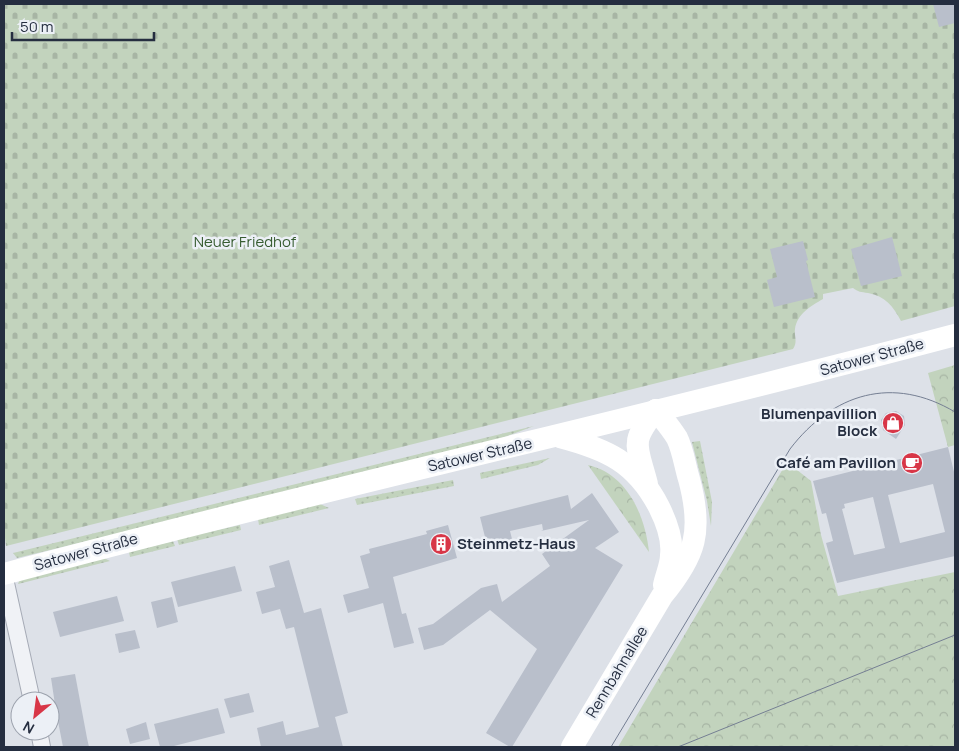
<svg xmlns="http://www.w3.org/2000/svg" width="959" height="751" font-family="Manrope,sans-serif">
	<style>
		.grass { fill: url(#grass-dots) }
		.forest { fill: url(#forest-crowns) }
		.cemetery { fill: url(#cemetery-stones) }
		.building { fill: #b9bfcb; fill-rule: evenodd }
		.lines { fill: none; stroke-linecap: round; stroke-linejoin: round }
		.street-casing { stroke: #a6abb6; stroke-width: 18 }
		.street { stroke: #f0f2f6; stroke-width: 16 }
		.secondary { stroke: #fff; stroke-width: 22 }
		.tram { stroke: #757f93; stroke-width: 1 }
		.labels { text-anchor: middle; stroke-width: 5; stroke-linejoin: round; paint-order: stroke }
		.park-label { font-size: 15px; fill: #375c31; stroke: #ecf0f6 }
		.street-label { font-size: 15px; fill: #252e40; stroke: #ecf0f6 }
		.poi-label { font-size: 15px; font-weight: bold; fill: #252e40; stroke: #ecf0f6; text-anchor: end }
	</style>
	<defs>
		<pattern id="grass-dots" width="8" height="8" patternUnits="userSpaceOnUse" patternTransform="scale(1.25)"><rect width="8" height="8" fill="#c2d3bd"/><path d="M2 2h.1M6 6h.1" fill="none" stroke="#a7b5a4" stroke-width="1.8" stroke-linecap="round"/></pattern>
		<pattern id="forest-crowns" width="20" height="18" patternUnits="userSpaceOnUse" patternTransform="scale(1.25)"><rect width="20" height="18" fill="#c2d3bd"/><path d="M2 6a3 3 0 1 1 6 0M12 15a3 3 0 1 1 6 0" fill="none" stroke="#a7b5a4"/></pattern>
		<pattern id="cemetery-stones" width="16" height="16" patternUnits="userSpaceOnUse" patternTransform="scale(1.25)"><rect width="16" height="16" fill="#c2d3bd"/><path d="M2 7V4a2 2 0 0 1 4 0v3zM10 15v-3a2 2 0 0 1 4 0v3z" fill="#a7b5a4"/></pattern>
	</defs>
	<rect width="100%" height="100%" fill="#dde1e8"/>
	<g class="grass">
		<polygon points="534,426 480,446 17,558 13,553"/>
		<polygon points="700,441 712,502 711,526 707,501 692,442"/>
		<polygon points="550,458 538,465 481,479 480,473"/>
		<polygon points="453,480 454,486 357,505 355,499"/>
		<polygon points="320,504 329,508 259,525 258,519"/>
		<polygon points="240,525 241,530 179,545 177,539"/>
		<polygon points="173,541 175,546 130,557 129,552"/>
		<polygon points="104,558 110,561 18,584 20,579"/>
	</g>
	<g class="forest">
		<polygon points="955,365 955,445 948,447 928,373"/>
		<polygon points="787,462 811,481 821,535 838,596 955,572 955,747 618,747"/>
		<path d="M588,465C627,474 645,515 649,552Z"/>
	</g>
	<path class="cemetery" d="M4,4H955V306L901,321C893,306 885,296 868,293C861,292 858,292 853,288L823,294V299C811,306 797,314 795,329C794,336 798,342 793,349L6,546L4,530Z"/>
	<g class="building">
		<polygon points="933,4 955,4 955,23 939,27"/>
		<polygon points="892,237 902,276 861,286 851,249"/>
		<polygon points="803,241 808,260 806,261 815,297 774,307 767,280 777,277 770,249"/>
		<polygon points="896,411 904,416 905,425 896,439 883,430 881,420 886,413"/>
		<path d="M948,447L955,476V556L837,583L826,543L833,541L826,513L822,514L813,481ZM933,484L945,532L900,543L888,495ZM873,497L885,548L854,555L842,509L845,508L844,504Z"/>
		<polygon points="592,493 619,532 595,548 623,565 512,747 510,747 486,733 537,649 490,610 443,645 424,650 418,628 433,624 481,588 497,584 502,602 550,566 542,554 589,520 541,531 543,530 542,524 510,531 512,539 487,545 480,517 568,495 571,509"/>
		<polygon points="448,525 457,558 393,577 402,614 406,613 414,643 394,648 383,603 348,613 343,595 369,588 360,556 370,553 369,549 427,534 426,531"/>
		<polygon points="289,560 304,613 321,608 348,713 335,717 343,747 261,747 257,728 283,721 286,735 319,727 294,627 286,629 280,609 262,614 256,592 275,587 269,566"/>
		<polygon points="235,566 242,591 178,607 171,582"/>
		<polygon points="117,596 124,621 60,637 53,612"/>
		<polygon points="172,597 178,622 157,628 151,602"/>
		<polygon points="135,630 140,648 119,653 115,634"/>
		<polygon points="75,674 87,738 89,747 63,747 56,711 51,678"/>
		<polygon points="249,693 254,712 230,718 224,699"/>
		<polygon points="218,708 225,733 170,747 160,747 154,724"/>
		<polygon points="146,722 150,739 130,744 126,729"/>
	</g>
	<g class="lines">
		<g class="street-casing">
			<g id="street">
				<polyline points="4,574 32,701"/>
				<polyline points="39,731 42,747"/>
			</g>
		</g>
		<use href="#street" class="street"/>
		<g class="secondary">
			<path d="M560,437C606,449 636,462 659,507C666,521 673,539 671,555C671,565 666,575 664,585"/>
			<path d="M647,484C637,445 629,443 656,410"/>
			<path d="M4,574C320,489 639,419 955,335"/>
			<path d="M572,747L662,596C696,555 703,531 689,479C685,466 683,450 677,438C671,428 663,419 656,410"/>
		</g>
		<g class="tram">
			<path d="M611,747L790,449C833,393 893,375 955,412"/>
			<polyline points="678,747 955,635"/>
		</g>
	</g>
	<defs>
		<g id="shop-disc" transform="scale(1.125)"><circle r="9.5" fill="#d83647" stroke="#ecf0f6"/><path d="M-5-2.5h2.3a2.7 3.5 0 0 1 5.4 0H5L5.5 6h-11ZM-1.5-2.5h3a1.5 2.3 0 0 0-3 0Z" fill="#fff"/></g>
		<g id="cafe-disc" transform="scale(1.125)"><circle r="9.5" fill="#d83647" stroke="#ecf0f6"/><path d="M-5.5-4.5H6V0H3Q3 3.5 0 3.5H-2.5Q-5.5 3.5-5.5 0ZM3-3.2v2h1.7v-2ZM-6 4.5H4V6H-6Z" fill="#fff"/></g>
		<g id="building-disc" transform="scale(1.125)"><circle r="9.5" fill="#d83647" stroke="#ecf0f6"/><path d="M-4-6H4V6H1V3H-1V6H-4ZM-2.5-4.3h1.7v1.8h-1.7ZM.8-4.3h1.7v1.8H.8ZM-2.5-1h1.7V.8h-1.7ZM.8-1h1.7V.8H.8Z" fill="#fff"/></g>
	</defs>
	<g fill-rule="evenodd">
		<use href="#shop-disc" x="893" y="423"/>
		<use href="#cafe-disc" x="912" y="463"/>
		<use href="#building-disc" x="441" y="544"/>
	</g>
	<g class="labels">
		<g class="park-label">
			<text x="245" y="247">Neuer Friedhof</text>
		</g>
		<g class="street-label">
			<text transform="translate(872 357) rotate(-15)" y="5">Satower Straße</text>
			<text transform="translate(480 455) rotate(-13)" y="5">Satower Straße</text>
			<text transform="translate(86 552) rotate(-15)" y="5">Satower Straße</text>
			<text transform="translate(617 672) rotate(-59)" y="5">Rennbahnallee</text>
		</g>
		<g class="poi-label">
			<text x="877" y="419">Blumenpavillion<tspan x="877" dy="17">Block</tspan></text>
			<text x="896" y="468">Café am Pavillon</text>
			<text x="457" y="549" text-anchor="start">Steinmetz-Haus</text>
		</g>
	</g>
	<rect width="959" height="751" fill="none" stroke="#252e40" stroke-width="10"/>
	<g transform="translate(35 716) rotate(209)"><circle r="24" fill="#ecf0f6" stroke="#9ca2ad"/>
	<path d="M0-4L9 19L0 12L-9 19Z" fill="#d83647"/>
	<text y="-8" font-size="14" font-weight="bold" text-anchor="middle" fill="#252e40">N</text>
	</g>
	<path d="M12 32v8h142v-8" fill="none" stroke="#252e40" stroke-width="2.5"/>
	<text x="20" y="32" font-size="15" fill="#252e40" stroke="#ecf0f6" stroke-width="4" paint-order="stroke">50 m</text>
</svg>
